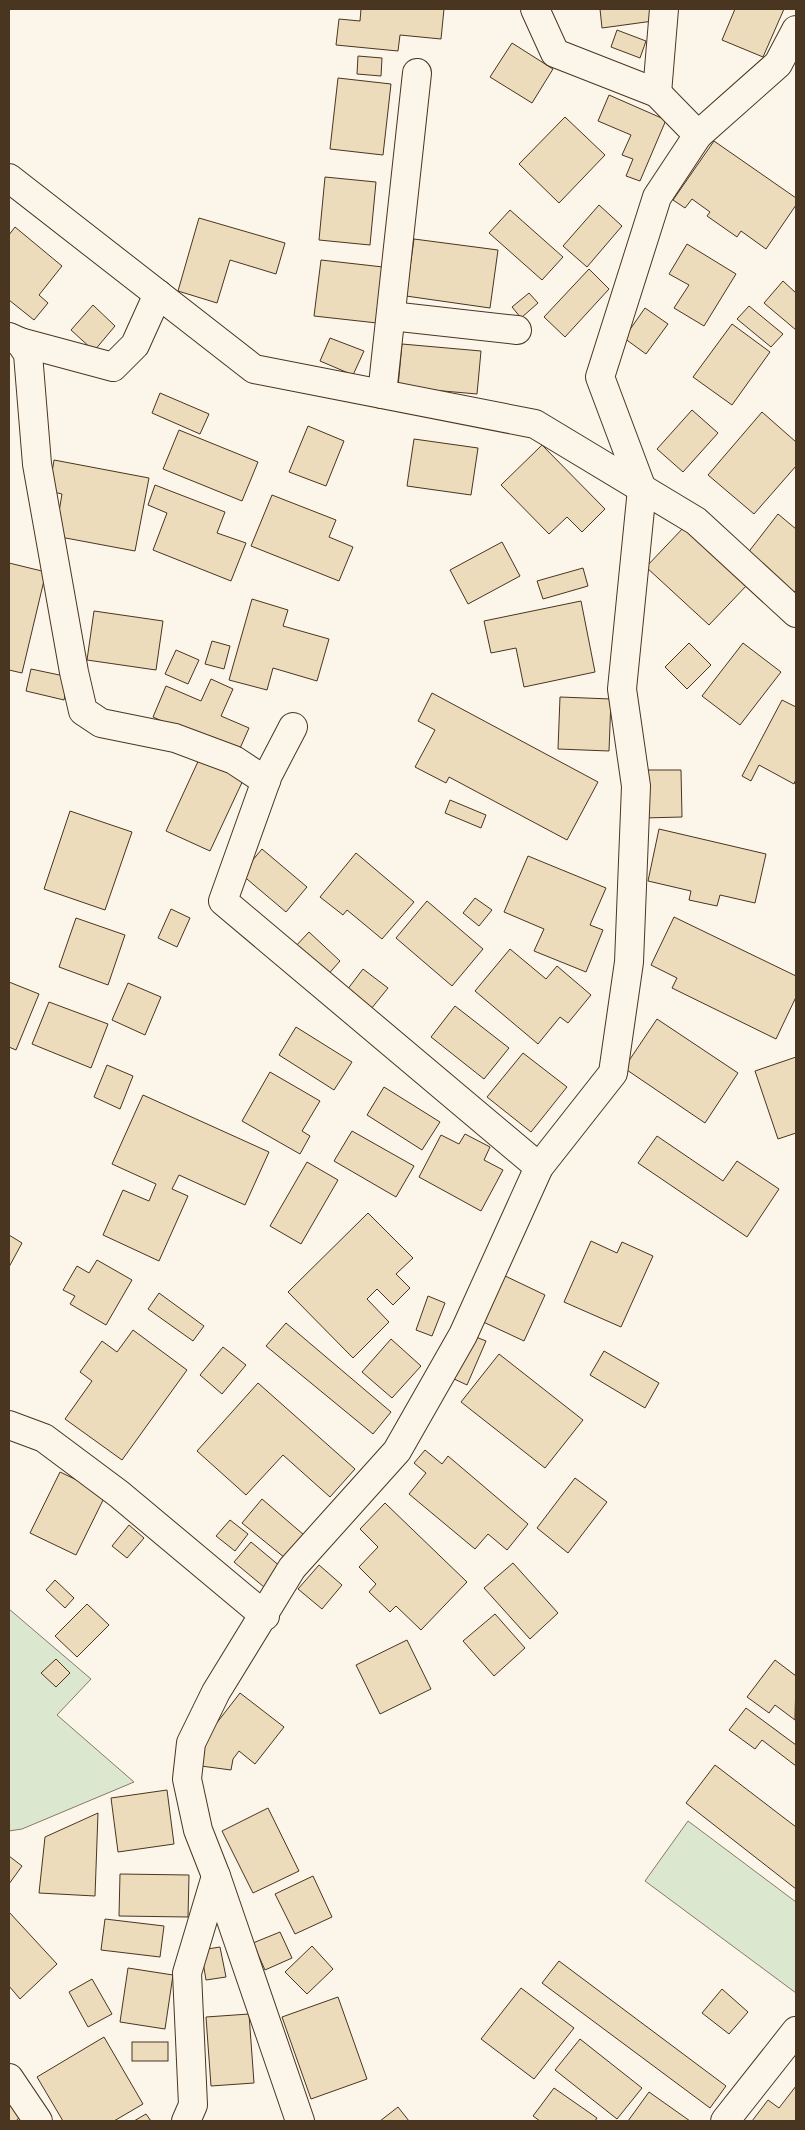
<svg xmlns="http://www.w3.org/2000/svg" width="805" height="2130" font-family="Jost,sans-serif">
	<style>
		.park { fill: #dce7d0; stroke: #887966 }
		.building { fill: #ecdcbc; stroke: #4a3520 }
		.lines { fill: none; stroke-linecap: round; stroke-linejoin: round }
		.street-casing { stroke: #4a3520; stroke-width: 30 }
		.street { stroke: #fbf6e9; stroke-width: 28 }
	</style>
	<rect width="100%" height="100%" fill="#fbf6e9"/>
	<g class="park">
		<polygon points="9,1609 91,1679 57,1715 134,1782 22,1829 9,1831"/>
		<polygon points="688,1821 796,1902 796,1993 645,1881"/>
	</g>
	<g class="building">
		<polygon points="361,9 444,9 441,39 400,35 398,51 336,45 339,19 360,21"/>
		<polygon points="600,9 651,9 653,21 602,28"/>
		<polygon points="735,9 784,9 763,57 722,40"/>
		<polygon points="617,30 646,41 640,58 611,47"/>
		<polygon points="512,43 553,69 532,103 490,77"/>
		<polygon points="358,56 382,58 381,76 357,74"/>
		<polygon points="338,78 391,84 383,155 330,149"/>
		<polygon points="609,95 666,120 640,181 626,176 633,159 622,155 631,135 598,121"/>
		<polygon points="565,117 605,155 559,203 519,164"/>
		<polygon points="714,141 796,198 796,205 766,249 741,231 737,237 707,216 710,212 692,199 685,208 673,200"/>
		<polygon points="325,177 376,182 370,245 319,240"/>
		<polygon points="599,205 622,226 587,267 563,246"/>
		<polygon points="510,210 563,257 542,280 489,233"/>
		<polygon points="199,218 285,243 276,274 230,260 217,303 178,291"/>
		<polygon points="15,227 62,266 39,295 48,303 34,320 9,300 9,235"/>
		<polygon points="414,239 498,250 490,308 406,296"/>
		<polygon points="687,244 736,274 704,326 674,308 689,285 669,274"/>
		<polygon points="321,260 383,267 377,323 314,316"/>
		<polygon points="589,269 609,289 565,337 544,317"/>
		<polygon points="783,281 796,293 796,330 764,303"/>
		<polygon points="529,293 538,303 521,318 512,307"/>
		<polygon points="93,305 115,326 94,351 71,330"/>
		<polygon points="749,306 783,334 771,347 737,319"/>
		<polygon points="645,308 668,324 646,354 624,338"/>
		<polygon points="732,324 770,352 732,405 693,377"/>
		<polygon points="330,338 364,351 353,375 320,361"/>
		<polygon points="402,344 481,351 477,394 398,387"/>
		<polygon points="160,393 209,414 200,434 152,413"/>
		<polygon points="692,410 718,433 683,472 657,449"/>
		<polygon points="762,412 796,442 796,466 754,514 708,475"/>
		<polygon points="308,426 344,441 326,486 289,472"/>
		<polygon points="179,430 258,462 242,501 163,469"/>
		<polygon points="414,439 478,448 471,495 407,486"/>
		<polygon points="542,445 605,509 582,532 567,517 549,534 501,485"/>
		<polygon points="54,460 149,478 135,551 55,536 62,494 49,491"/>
		<polygon points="155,485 225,512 217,533 246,543 231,581 153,550 167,513 148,505"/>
		<polygon points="272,495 336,520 329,537 353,547 339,581 251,546"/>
		<polygon points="778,514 796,529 796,590 794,592 747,554"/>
		<polygon points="685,526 748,584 709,625 646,567"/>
		<polygon points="502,542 520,576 468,604 450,570"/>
		<polygon points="9,563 46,572 22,673 9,670"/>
		<polygon points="583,568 588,586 543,599 537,581"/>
		<polygon points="252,599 288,610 283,626 329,639 317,681 273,668 267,690 229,680"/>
		<polygon points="581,601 595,672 524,687 516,648 491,653 484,621"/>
		<polygon points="94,611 163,621 156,670 87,660"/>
		<polygon points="212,641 230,646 224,669 205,664"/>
		<polygon points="689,643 711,665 687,689 665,667"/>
		<polygon points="743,643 781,672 740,725 702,696"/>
		<polygon points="176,650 199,660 188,684 165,674"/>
		<polygon points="31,669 69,677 64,700 26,691"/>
		<polygon points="211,679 233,689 221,716 249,728 237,755 153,717 166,686 201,701"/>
		<polygon points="432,693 598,782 567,840 449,777 446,783 415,767 435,730 418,721"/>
		<polygon points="560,697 611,699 609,751 558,749"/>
		<polygon points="782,700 796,707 796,779 794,784 759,765 751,781 742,776"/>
		<polygon points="201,755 245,776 210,851 166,831"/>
		<polygon points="642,770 681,770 682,817 643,818"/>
		<polygon points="450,800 486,815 481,828 445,813"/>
		<polygon points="70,811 132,832 105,910 44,889"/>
		<polygon points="659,829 766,854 755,903 720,895 717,906 689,900 691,891 648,881"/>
		<polygon points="262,849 307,887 286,912 241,874"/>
		<polygon points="356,853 414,902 382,939 347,910 343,915 320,897"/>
		<polygon points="528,856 606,888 590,925 603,930 586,972 534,951 544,929 504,912"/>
		<polygon points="475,898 492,910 479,926 463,913"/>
		<polygon points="427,901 483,949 452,986 396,938"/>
		<polygon points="171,909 190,918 177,947 158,938"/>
		<polygon points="674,917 796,976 796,997 776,1039 672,988 677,978 651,965"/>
		<polygon points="76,918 125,935 108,985 59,967"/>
		<polygon points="309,932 340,961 325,978 293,949"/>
		<polygon points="510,949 546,979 557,966 591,995 568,1023 560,1017 538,1044 475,991"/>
		<polygon points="363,969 388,988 371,1009 347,990"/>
		<polygon points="9,982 39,994 16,1050 9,1047"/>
		<polygon points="128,983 161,997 145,1035 112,1020"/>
		<polygon points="49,1002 108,1024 91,1068 32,1044"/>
		<polygon points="455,1006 509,1048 484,1079 431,1037"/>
		<polygon points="657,1019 738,1073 705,1123 624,1068"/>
		<polygon points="296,1027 352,1062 334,1090 279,1055"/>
		<polygon points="523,1053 567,1087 531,1132 487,1097"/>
		<polygon points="796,1057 796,1133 778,1139 755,1071"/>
		<polygon points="107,1065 133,1076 120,1109 94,1097"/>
		<polygon points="270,1072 320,1101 302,1131 310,1136 300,1154 242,1121"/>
		<polygon points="384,1087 440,1122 422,1150 367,1115"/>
		<polygon points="143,1095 269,1152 245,1205 179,1175 172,1189 188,1196 159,1261 103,1235 123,1190 149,1201 156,1184 112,1164"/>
		<polygon points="352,1131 414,1166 396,1197 334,1161"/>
		<polygon points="465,1134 490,1147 484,1160 503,1170 481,1211 419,1177 441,1135 459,1144"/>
		<polygon points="657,1136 723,1181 737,1161 779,1189 747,1237 638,1163"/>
		<polygon points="307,1162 338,1180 301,1244 270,1226"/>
		<polygon points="368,1213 413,1258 396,1274 410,1288 393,1305 377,1289 367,1299 389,1322 353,1358 288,1292"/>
		<polygon points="9,1235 22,1243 9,1267"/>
		<polygon points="591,1241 617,1253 622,1242 653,1256 621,1327 564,1302"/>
		<polygon points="97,1260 132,1280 106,1325 70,1304 75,1296 63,1290 77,1266 89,1273"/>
		<polygon points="501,1274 545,1295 524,1341 479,1320"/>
		<polygon points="159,1293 204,1326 193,1341 148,1309"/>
		<polygon points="428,1296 445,1303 432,1336 416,1330"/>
		<polygon points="286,1323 391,1412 373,1434 266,1346"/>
		<polygon points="133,1330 187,1370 122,1460 65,1419 92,1381 80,1372 102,1341 117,1352"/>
		<polygon points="471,1335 486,1341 467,1385 452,1378"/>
		<polygon points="391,1339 421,1366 392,1398 362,1372"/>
		<polygon points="223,1347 246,1365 222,1394 200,1375"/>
		<polygon points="604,1351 659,1383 645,1408 590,1375"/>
		<polygon points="499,1354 583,1420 545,1468 461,1402"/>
		<polygon points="258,1383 355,1469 330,1497 283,1455 246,1495 197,1451"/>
		<polygon points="425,1450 442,1464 448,1456 528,1524 507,1550 488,1534 475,1549 409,1494 426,1473 414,1463"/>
		<polygon points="60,1472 106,1494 76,1555 30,1533"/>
		<polygon points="575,1478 607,1502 568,1553 537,1528"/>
		<polygon points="262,1499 304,1535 285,1558 242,1523"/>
		<polygon points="385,1503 467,1582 421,1630 396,1606 390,1612 369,1592 376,1584 359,1567 378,1547 360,1529"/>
		<polygon points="230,1520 248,1534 235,1551 216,1536"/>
		<polygon points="129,1525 144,1538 127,1558 112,1546"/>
		<polygon points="251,1542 281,1567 264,1587 234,1562"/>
		<polygon points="513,1563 558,1613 530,1639 484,1588"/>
		<polygon points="319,1565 342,1585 322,1609 298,1589"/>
		<polygon points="55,1580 74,1598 65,1608 46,1590"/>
		<polygon points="87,1604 109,1625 77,1657 55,1636"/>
		<polygon points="495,1614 525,1648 494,1676 463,1641"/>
		<polygon points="407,1640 431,1689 380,1714 356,1665"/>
		<polygon points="56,1659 70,1673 56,1687 41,1673"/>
		<polygon points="775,1660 796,1676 795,1720 775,1705 769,1713 747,1697"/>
		<polygon points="240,1693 284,1727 255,1764 239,1751 233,1759 231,1770 201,1766 205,1738"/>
		<polygon points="746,1708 796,1745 796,1766 762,1740 755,1749 729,1730"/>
		<polygon points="715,1765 796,1827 796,1889 686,1803"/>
		<polygon points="167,1790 174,1844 118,1852 111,1798"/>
		<polygon points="268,1808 299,1871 253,1893 222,1831"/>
		<polygon points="98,1813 95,1896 39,1893 45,1837"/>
		<polygon points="9,1856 22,1866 9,1884"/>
		<polygon points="120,1874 189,1875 188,1917 119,1916"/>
		<polygon points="313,1876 332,1917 295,1934 275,1894"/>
		<polygon points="9,1912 57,1964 20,1999 9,1986"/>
		<polygon points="105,1919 164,1926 160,1957 101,1950"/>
		<polygon points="280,1932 292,1958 265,1970 253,1943"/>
		<polygon points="312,1946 333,1969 307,1994 285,1972"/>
		<polygon points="220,1947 226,1977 206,1980 201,1950"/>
		<polygon points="559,1961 726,2086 710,2108 542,1983"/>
		<polygon points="128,1968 173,1975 165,2029 120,2022"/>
		<polygon points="92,1979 112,2014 88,2027 69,1992"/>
		<polygon points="521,1988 574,2028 534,2079 481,2039"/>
		<polygon points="722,1989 748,2012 729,2034 702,2013"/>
		<polygon points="338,1997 367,2079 311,2099 282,2017"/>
		<polygon points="249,2014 254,2083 211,2086 206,2017"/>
		<polygon points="104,2037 143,2104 114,2121 63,2121 37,2077"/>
		<polygon points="580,2039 642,2088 617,2119 555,2070"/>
		<rect x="132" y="2042" width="36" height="19"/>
		<polygon points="796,2086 796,2121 752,2121 768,2100 779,2108"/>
		<polygon points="554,2088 597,2118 595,2121 540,2121 533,2116"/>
		<polygon points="649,2092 690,2121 628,2121"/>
		<polygon points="9,2096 25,2111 16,2121 9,2121"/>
		<polygon points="398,2107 409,2121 380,2121"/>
		<polygon points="146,2114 151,2121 134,2121"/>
	</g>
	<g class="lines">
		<g class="street-casing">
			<g id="street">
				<polyline points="657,93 664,9"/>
				<polyline points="698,135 778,64 796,30"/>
				<polyline points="9,178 254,369 535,424 696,521 796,613"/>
				<polyline points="391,316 517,330"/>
				<polyline points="9,337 20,342 28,354 37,464 74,672 83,711 101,723 175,738 234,760 266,781"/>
				<polyline points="20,342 113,367 135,345 158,294"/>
				<polyline points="382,394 417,73"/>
				<polyline points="293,727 268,775 223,901 539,1167"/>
				<polyline points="9,1425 44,1438 119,1494 265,1616"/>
				<polyline points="9,2078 38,2121"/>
				<polyline points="186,2121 193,2105 187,1973 216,1876"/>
				<polyline points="300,2121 216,1876 198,1830 187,1779 191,1743 216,1692 292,1568 397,1451 463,1335 539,1167 613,1073 629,962 636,786 622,689 642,489 600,377 657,197 698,135 657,93 555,53 535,9"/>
				<polyline points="725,2121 796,2031"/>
			</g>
		</g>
		<use href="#street" class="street"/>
	</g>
	<rect width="805" height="2130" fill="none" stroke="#4a3520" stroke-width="20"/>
</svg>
